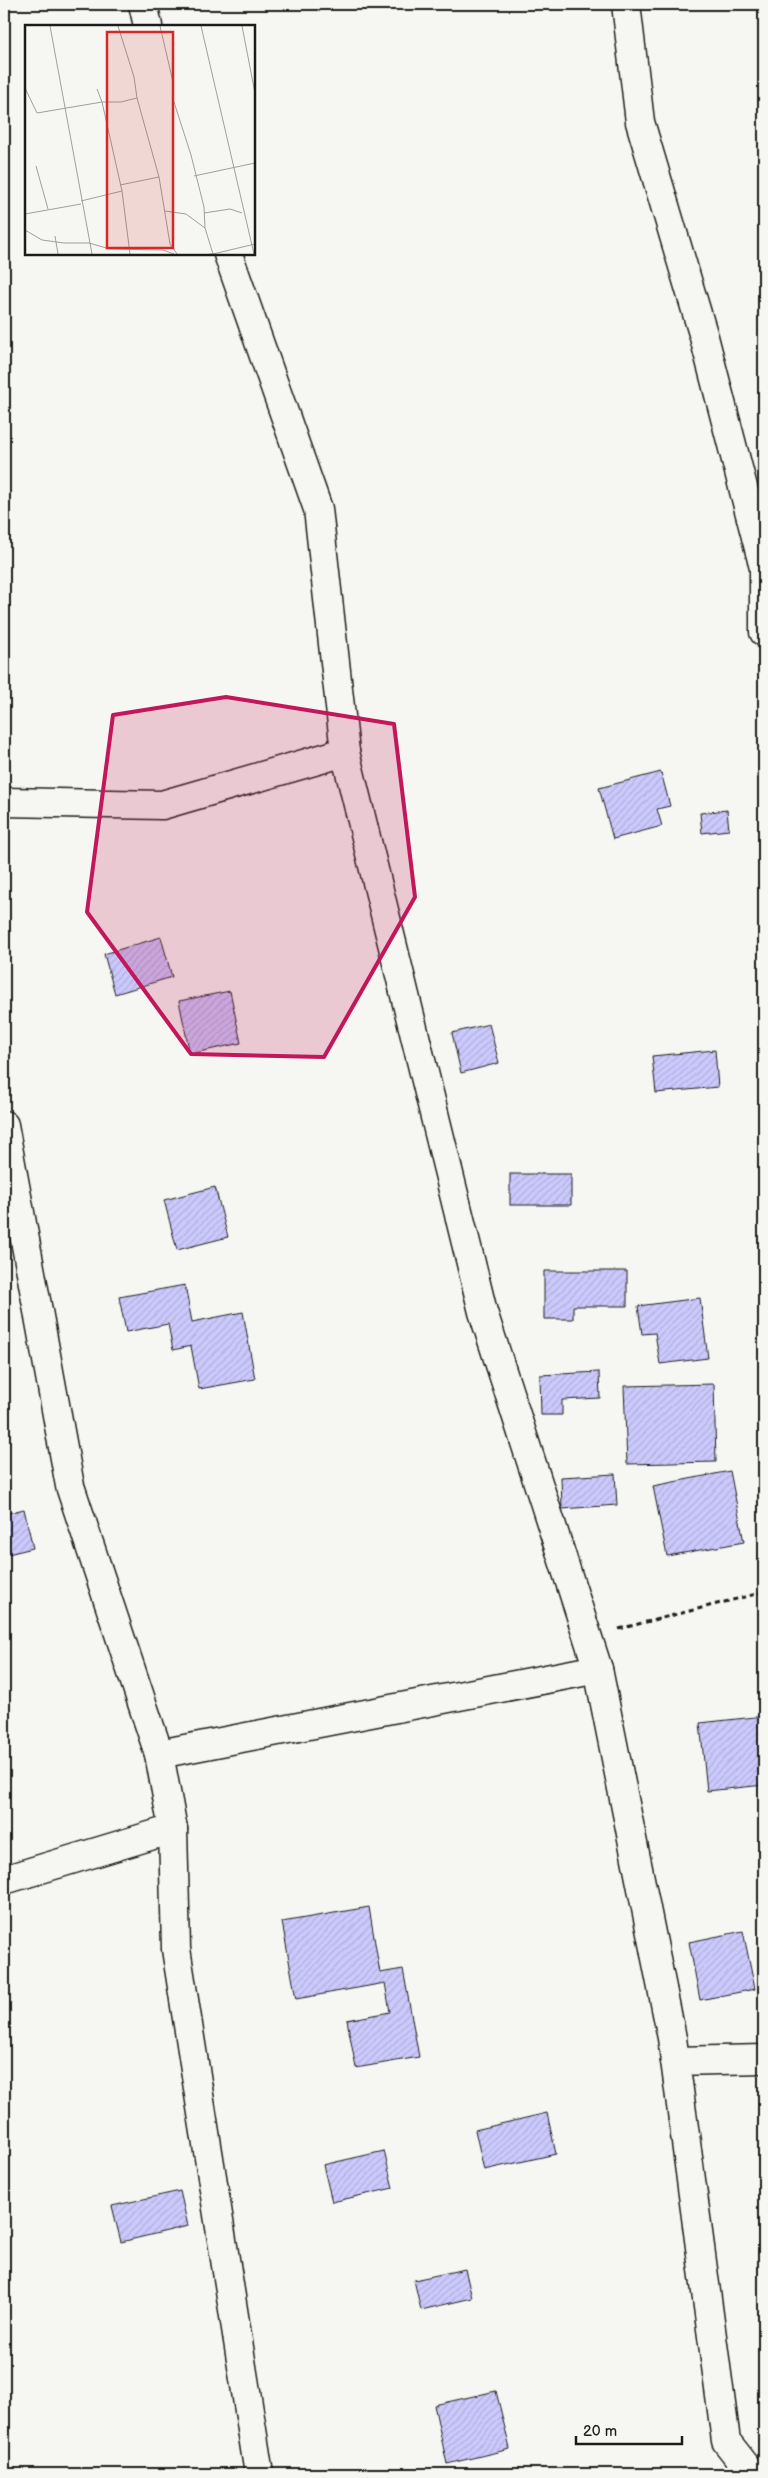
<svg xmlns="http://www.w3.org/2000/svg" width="768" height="2478" font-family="'Balsamiq Sans',sans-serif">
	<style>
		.building { fill: url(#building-hatch); stroke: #1c1c1c }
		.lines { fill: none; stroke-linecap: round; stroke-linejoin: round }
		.minor-casing { stroke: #1c1c1c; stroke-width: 31 }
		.path { stroke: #1c1c1c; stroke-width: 3; stroke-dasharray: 5 4; stroke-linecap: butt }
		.minor { stroke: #f6f6f2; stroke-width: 28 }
		.marked { fill: #c2185b; fill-opacity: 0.2; stroke: #c2185b; stroke-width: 4; stroke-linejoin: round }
		.inset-road { fill: none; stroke: #9f9f9c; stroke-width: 1 }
		.view { fill: #d62828; fill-opacity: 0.15; stroke: #d62828; stroke-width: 2.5 }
		.inset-edge { fill: none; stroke: #1c1c1c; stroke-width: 2.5 }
	</style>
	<defs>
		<pattern id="building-hatch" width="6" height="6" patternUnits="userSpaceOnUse" patternTransform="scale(1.25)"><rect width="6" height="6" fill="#cccafd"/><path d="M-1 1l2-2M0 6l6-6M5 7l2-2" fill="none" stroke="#afadd8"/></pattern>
	</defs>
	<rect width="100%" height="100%" fill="#f6f6f2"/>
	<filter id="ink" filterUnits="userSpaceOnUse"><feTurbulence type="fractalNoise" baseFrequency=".02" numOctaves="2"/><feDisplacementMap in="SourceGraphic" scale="10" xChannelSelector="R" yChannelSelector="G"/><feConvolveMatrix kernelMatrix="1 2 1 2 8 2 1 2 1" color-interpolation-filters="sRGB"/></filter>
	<g filter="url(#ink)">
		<g class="building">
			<polygon points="661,772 670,806 657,809 662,826 613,839 599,788"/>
			<polygon points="727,810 729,830 702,833 700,813"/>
			<polygon points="161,937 172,977 115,994 104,954"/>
			<polygon points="230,991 241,1043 190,1054 179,1001"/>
			<polygon points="489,1024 499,1063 461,1073 452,1033"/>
			<polygon points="715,1050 718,1087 656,1093 652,1056"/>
			<rect x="510" y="1174" width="61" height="31"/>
			<polygon points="215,1187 228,1237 177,1250 164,1200"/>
			<polygon points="544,1271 627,1271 627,1306 573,1306 573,1319 544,1319"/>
			<polygon points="185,1285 192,1322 243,1312 255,1379 199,1389 191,1346 173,1350 168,1324 126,1332 119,1297"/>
			<polygon points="700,1298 708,1358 660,1364 655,1333 642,1334 638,1306"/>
			<polygon points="599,1372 600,1398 562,1400 562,1415 541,1415 540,1375"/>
			<polygon points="714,1384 716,1462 627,1464 624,1386"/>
			<polygon points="730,1471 744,1542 667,1556 653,1486"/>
			<polygon points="615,1474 617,1505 562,1509 561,1477"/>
			<polygon points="24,1509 33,1548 4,1555 4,1514"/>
			<polygon points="764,1716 764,1785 707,1791 700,1723"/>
			<polygon points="369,1907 380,1973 403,1969 419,2057 356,2068 347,2020 390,2012 385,1983 296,1999 282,1922"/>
			<polygon points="743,1931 755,1989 700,2000 689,1942"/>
			<polygon points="547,2113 556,2154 484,2170 475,2130"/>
			<polygon points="384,2151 393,2188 332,2202 323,2165"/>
			<polygon points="180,2191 188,2226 121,2242 112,2206"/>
			<polygon points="465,2269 472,2298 421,2310 414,2280"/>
			<polygon points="496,2391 510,2449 447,2464 434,2405"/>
		</g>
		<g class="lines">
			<g class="minor-casing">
				<g id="minor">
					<polyline points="143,4 148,26"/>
					<polyline points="626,4 640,122 704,337 764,568 764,632"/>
					<polyline points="228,254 318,509 345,752"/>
					<polyline points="4,802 162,805 345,752 483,1312 598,1669 672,2038 726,2441 752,2474"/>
					<polyline points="4,1125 70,1486 159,1754 173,1829 176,1949 259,2474"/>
					<polyline points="159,1754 598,1669"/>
					<polyline points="4,1880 173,1829"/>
					<polyline points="675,2061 764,2059"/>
				</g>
			</g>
			<polyline class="path" points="619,1629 764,1592"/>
			<use href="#minor" class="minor"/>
		</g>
	</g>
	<path class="marked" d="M226,697L394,724L415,897L324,1057L191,1054L87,912L113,715Z"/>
	<g transform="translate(25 25)">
		<rect width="230" height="230" fill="#f6f6f2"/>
		<path class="inset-road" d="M25,1L67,229M93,1L109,52L112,73M135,1L148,57V74L166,130L179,182L180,203M176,1L229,229M217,1L230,68M0,63L12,88L77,77L97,166L105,229M72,64L77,77H96L112,73L134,152L145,219L152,229M11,141L23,184M169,151L230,138M95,160L134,152M56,176L97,166M140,186L161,189L180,203L188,229H184M179,188L205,184L217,188M0,189L56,179M0,205L17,215L39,218H64L85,224L138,225L149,229M30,211L33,229M188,229L230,219"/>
		<path class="view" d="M82,7H148V223H82Z"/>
		<rect width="230" height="230" class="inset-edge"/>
	</g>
	<rect width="768" height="2478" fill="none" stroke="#f6f6f2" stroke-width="20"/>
	<rect x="10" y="10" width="748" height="2458" fill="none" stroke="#1c1c1c" stroke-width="2" filter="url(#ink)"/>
	<path d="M576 2436v8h106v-8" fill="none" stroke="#1c1c1c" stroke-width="2.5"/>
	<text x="583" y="2436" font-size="15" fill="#1c1c1c" stroke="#f6f6f2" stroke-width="4" paint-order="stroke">20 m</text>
</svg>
